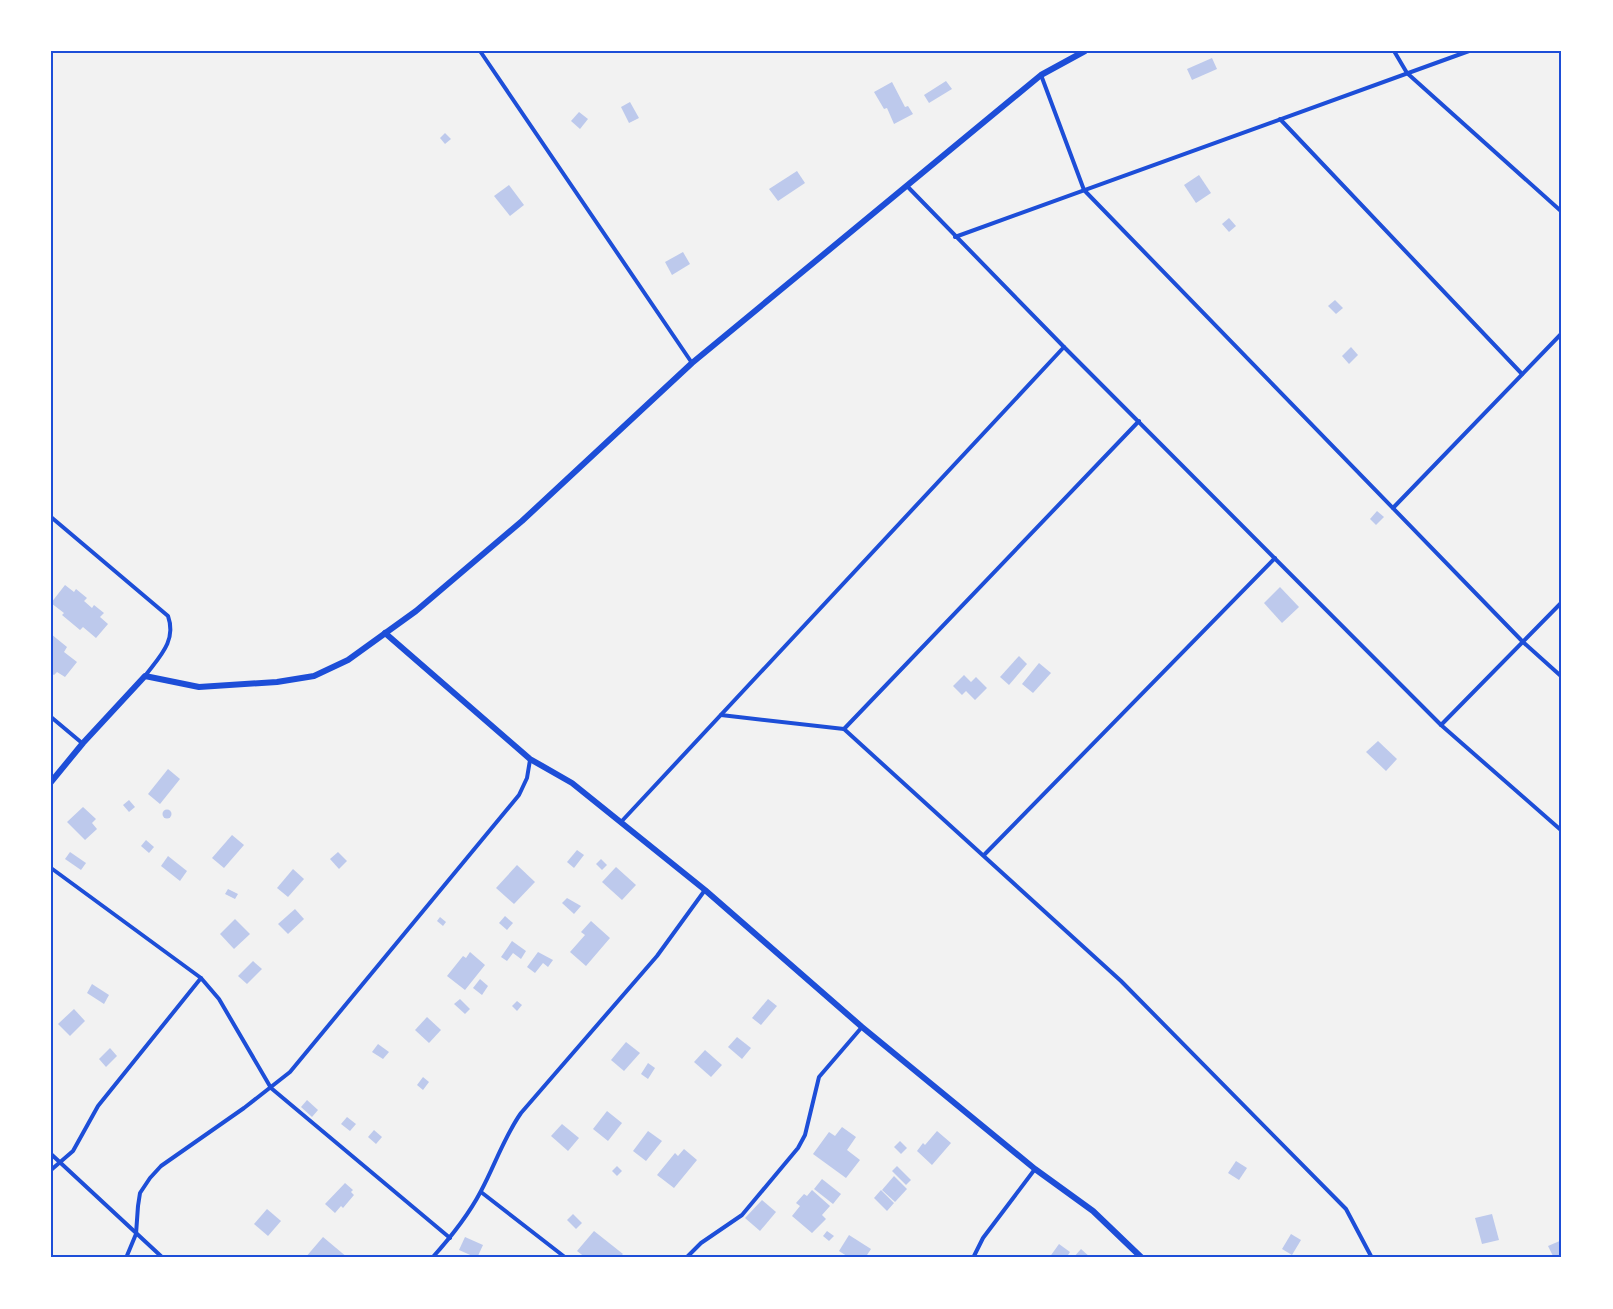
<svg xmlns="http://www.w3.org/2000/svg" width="1613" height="1309" font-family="'Public Sans',sans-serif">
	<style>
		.building { fill: #bdc9ec }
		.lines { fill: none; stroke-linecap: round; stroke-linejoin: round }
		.service { stroke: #1d4ed8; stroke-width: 4 }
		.minor { stroke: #1d4ed8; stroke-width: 6 }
		.neatline { fill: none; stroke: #1d4ed8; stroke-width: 2 }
	</style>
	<rect width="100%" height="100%" fill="#f2f2f2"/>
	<g class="building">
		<polygon points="1212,58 1217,69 1192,80 1187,69"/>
		<polygon points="946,81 952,89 929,103 924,95"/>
		<polygon points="892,82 905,107 908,106 913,114 894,124 887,108 884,109 874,92"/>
		<polygon points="630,102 639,118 629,123 621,107"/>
		<polygon points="579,112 588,119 580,129 571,121"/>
		<polygon points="445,133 451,139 445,144 440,138"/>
		<polygon points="797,171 805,183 778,201 769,189"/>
		<polygon points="1199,175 1211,193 1196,203 1184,185"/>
		<polygon points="509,185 524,205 510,216 494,196"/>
		<polygon points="1229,218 1236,226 1229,232 1222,224"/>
		<polygon points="683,252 690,264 672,275 665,262"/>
		<polygon points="1335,300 1343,308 1336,314 1328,306"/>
		<polygon points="1351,347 1358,355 1349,364 1342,356"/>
		<polygon points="1377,511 1384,517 1376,525 1370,519"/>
		<polygon points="65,585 74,592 76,589 87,598 84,601 92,608 94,605 104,613 100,617 108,624 96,638 83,627 80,630 62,615 64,613 51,603"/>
		<polygon points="1280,587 1299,607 1282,623 1264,603"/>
		<polygon points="51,634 67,647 64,652 77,662 65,677 57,672 54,675 51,673"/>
		<polygon points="1019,656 1027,664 1009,685 1000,677"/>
		<polygon points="1039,663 1051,673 1033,693 1022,684"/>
		<polygon points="964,675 971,682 976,677 987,688 975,700 966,691 962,695 953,686"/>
		<polygon points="1378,741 1397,759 1386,771 1366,752"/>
		<polygon points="168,769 180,779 160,804 148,794"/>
		<polygon points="129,800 135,807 129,812 123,805"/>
		<polygon points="83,807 96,819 92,823 97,829 85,840 67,822"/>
		<circle cx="167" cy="814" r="4.5"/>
		<polygon points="232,835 244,845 224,868 212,858"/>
		<polygon points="146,840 154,847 149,853 141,846"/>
		<polygon points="577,850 584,855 574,868 567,862"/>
		<polygon points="70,852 86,863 81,870 65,859"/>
		<polygon points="338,852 347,861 339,869 330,859"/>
		<polygon points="168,856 187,871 180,881 161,866"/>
		<polygon points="601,859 607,865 602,870 596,864"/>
		<polygon points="517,865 535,882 514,904 496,888"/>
		<polygon points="616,867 636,885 622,900 602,882"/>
		<polygon points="293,869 304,879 288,897 277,888"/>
		<polygon points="228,889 238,894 235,899 225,894"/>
		<polygon points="567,898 581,906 574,914 562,903"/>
		<polygon points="295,909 304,919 288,934 278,924"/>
		<polygon points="505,916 513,923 507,930 499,923"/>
		<polygon points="440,917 446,922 443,926 437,921"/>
		<polygon points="235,919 250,934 234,949 220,934"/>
		<polygon points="591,921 610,938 586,966 570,952 585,935 581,932"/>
		<polygon points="512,941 526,951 521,959 513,953 507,961 501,957"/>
		<polygon points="470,952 485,965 465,990 447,976 463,956 466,958"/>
		<polygon points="538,952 553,960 548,967 543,963 535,973 527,967"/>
		<polygon points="253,961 262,969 247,984 238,976"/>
		<polygon points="480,979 488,986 482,995 473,988"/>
		<polygon points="92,984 109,995 104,1004 87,993"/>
		<polygon points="460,999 470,1009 465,1014 454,1004"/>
		<polygon points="768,999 777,1006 761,1025 752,1018"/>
		<polygon points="517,1001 522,1005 517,1011 512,1006"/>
		<polygon points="74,1009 85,1021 70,1036 58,1024"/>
		<polygon points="427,1017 441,1030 429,1043 415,1030"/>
		<polygon points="737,1037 751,1048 742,1059 728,1047"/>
		<polygon points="626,1042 640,1053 624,1071 611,1060"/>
		<polygon points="378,1044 389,1052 383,1059 372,1052"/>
		<polygon points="110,1048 117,1056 106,1067 99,1059"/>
		<polygon points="705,1050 722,1065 711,1077 694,1062"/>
		<polygon points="648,1063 655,1068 648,1079 641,1074"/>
		<polygon points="423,1077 429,1082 423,1090 417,1085"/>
		<polygon points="307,1100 318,1110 312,1117 301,1107"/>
		<polygon points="607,1111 622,1123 608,1141 593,1129"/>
		<polygon points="347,1117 356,1124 350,1131 341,1124"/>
		<polygon points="562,1124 579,1138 568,1151 551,1136"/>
		<polygon points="842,1127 856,1137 847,1150 860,1160 846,1178 813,1154 829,1132 835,1136"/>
		<polygon points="374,1130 382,1137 376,1144 368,1137"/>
		<polygon points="648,1131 662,1141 646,1161 633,1151"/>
		<polygon points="937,1131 951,1143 932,1165 917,1151 923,1143 925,1145"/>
		<polygon points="900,1141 907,1148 901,1154 894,1147"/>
		<polygon points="684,1149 697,1160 674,1188 657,1175 675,1153 678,1156"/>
		<polygon points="1236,1161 1247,1168 1239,1180 1228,1173"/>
		<polygon points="617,1166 622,1171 617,1176 612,1171"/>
		<polygon points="897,1166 911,1180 906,1185 892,1171"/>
		<polygon points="894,1176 907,1189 895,1202 882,1190"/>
		<polygon points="822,1179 841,1194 833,1204 814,1189"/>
		<polygon points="345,1183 353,1190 351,1192 354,1195 343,1208 341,1206 335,1213 325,1204"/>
		<polygon points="812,1190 830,1206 822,1215 826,1219 812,1233 792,1216 800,1206 796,1203 804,1194 807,1196"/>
		<polygon points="881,1190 894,1203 887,1211 874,1198"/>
		<polygon points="762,1200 776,1212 760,1231 745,1218"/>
		<polygon points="267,1209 281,1221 268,1236 254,1224"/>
		<polygon points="573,1214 582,1223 576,1229 567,1220"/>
		<polygon points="1492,1214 1499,1240 1482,1244 1475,1218"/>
		<polygon points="594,1231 623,1254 619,1258 586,1258 577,1251"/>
		<polygon points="827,1231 834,1236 829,1241 823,1236"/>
		<polygon points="1291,1234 1301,1240 1292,1255 1282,1249"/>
		<polygon points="849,1235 871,1249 865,1258 850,1258 839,1251"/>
		<polygon points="323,1237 348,1258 305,1258"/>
		<polygon points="465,1237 483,1245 477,1258 459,1250"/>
		<polygon points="1562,1240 1562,1255 1554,1258 1548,1246"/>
		<polygon points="1059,1244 1070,1252 1066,1258 1049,1258"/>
		<polygon points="1081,1249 1091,1258 1073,1258"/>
	</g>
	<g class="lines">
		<g class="service">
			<polyline points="480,51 692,363"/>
			<polyline points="1394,51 1407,73 1562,212"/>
			<polyline points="1041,75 1084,190 1523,642 1562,677"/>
			<polyline points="1280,119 1522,374"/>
			<polyline points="907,186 1064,347 1441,725 1562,831"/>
			<polyline points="955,237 1469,51"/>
			<polyline points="1393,508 1562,333"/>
			<path d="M51,517L168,616C177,641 159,657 145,676"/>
			<polyline points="721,715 844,729 1121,981 1346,1209 1372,1258"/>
			<polyline points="51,717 82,743"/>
			<polyline points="1441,725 1562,602"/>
			<polyline points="844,729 1139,421"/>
			<polyline points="621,822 1064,347"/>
			<polyline points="984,855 1275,558"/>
			<polyline points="51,868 201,978 219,999 271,1088 450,1238"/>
			<polyline points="51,1154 163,1258"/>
			<polyline points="51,1170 73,1151 98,1106 201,978"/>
			<polyline points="481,1192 566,1258"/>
			<polyline points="126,1258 136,1234 138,1206 140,1193 150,1178 161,1166 244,1108 290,1072 519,795 527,778 530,760"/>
			<path d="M432,1258C451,1237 468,1216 481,1191C495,1165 504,1137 521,1113L657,956L705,890"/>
			<polyline points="686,1258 701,1243 742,1215 798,1148 805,1135 819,1077 862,1027"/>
			<polyline points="973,1258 983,1238 1035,1169"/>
		</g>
		<g class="minor">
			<polyline points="385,633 530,759 572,783 705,890 862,1027 1035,1169 1093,1211 1142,1258"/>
			<polyline points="51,782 83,743 145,676 199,687 277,682 314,676 348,660 416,611 522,521 692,363 1041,75 1085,51"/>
		</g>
	</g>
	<rect width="1613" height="1309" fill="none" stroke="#ffffff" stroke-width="105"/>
	<rect x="52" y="52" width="1508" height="1204" class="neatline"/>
</svg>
